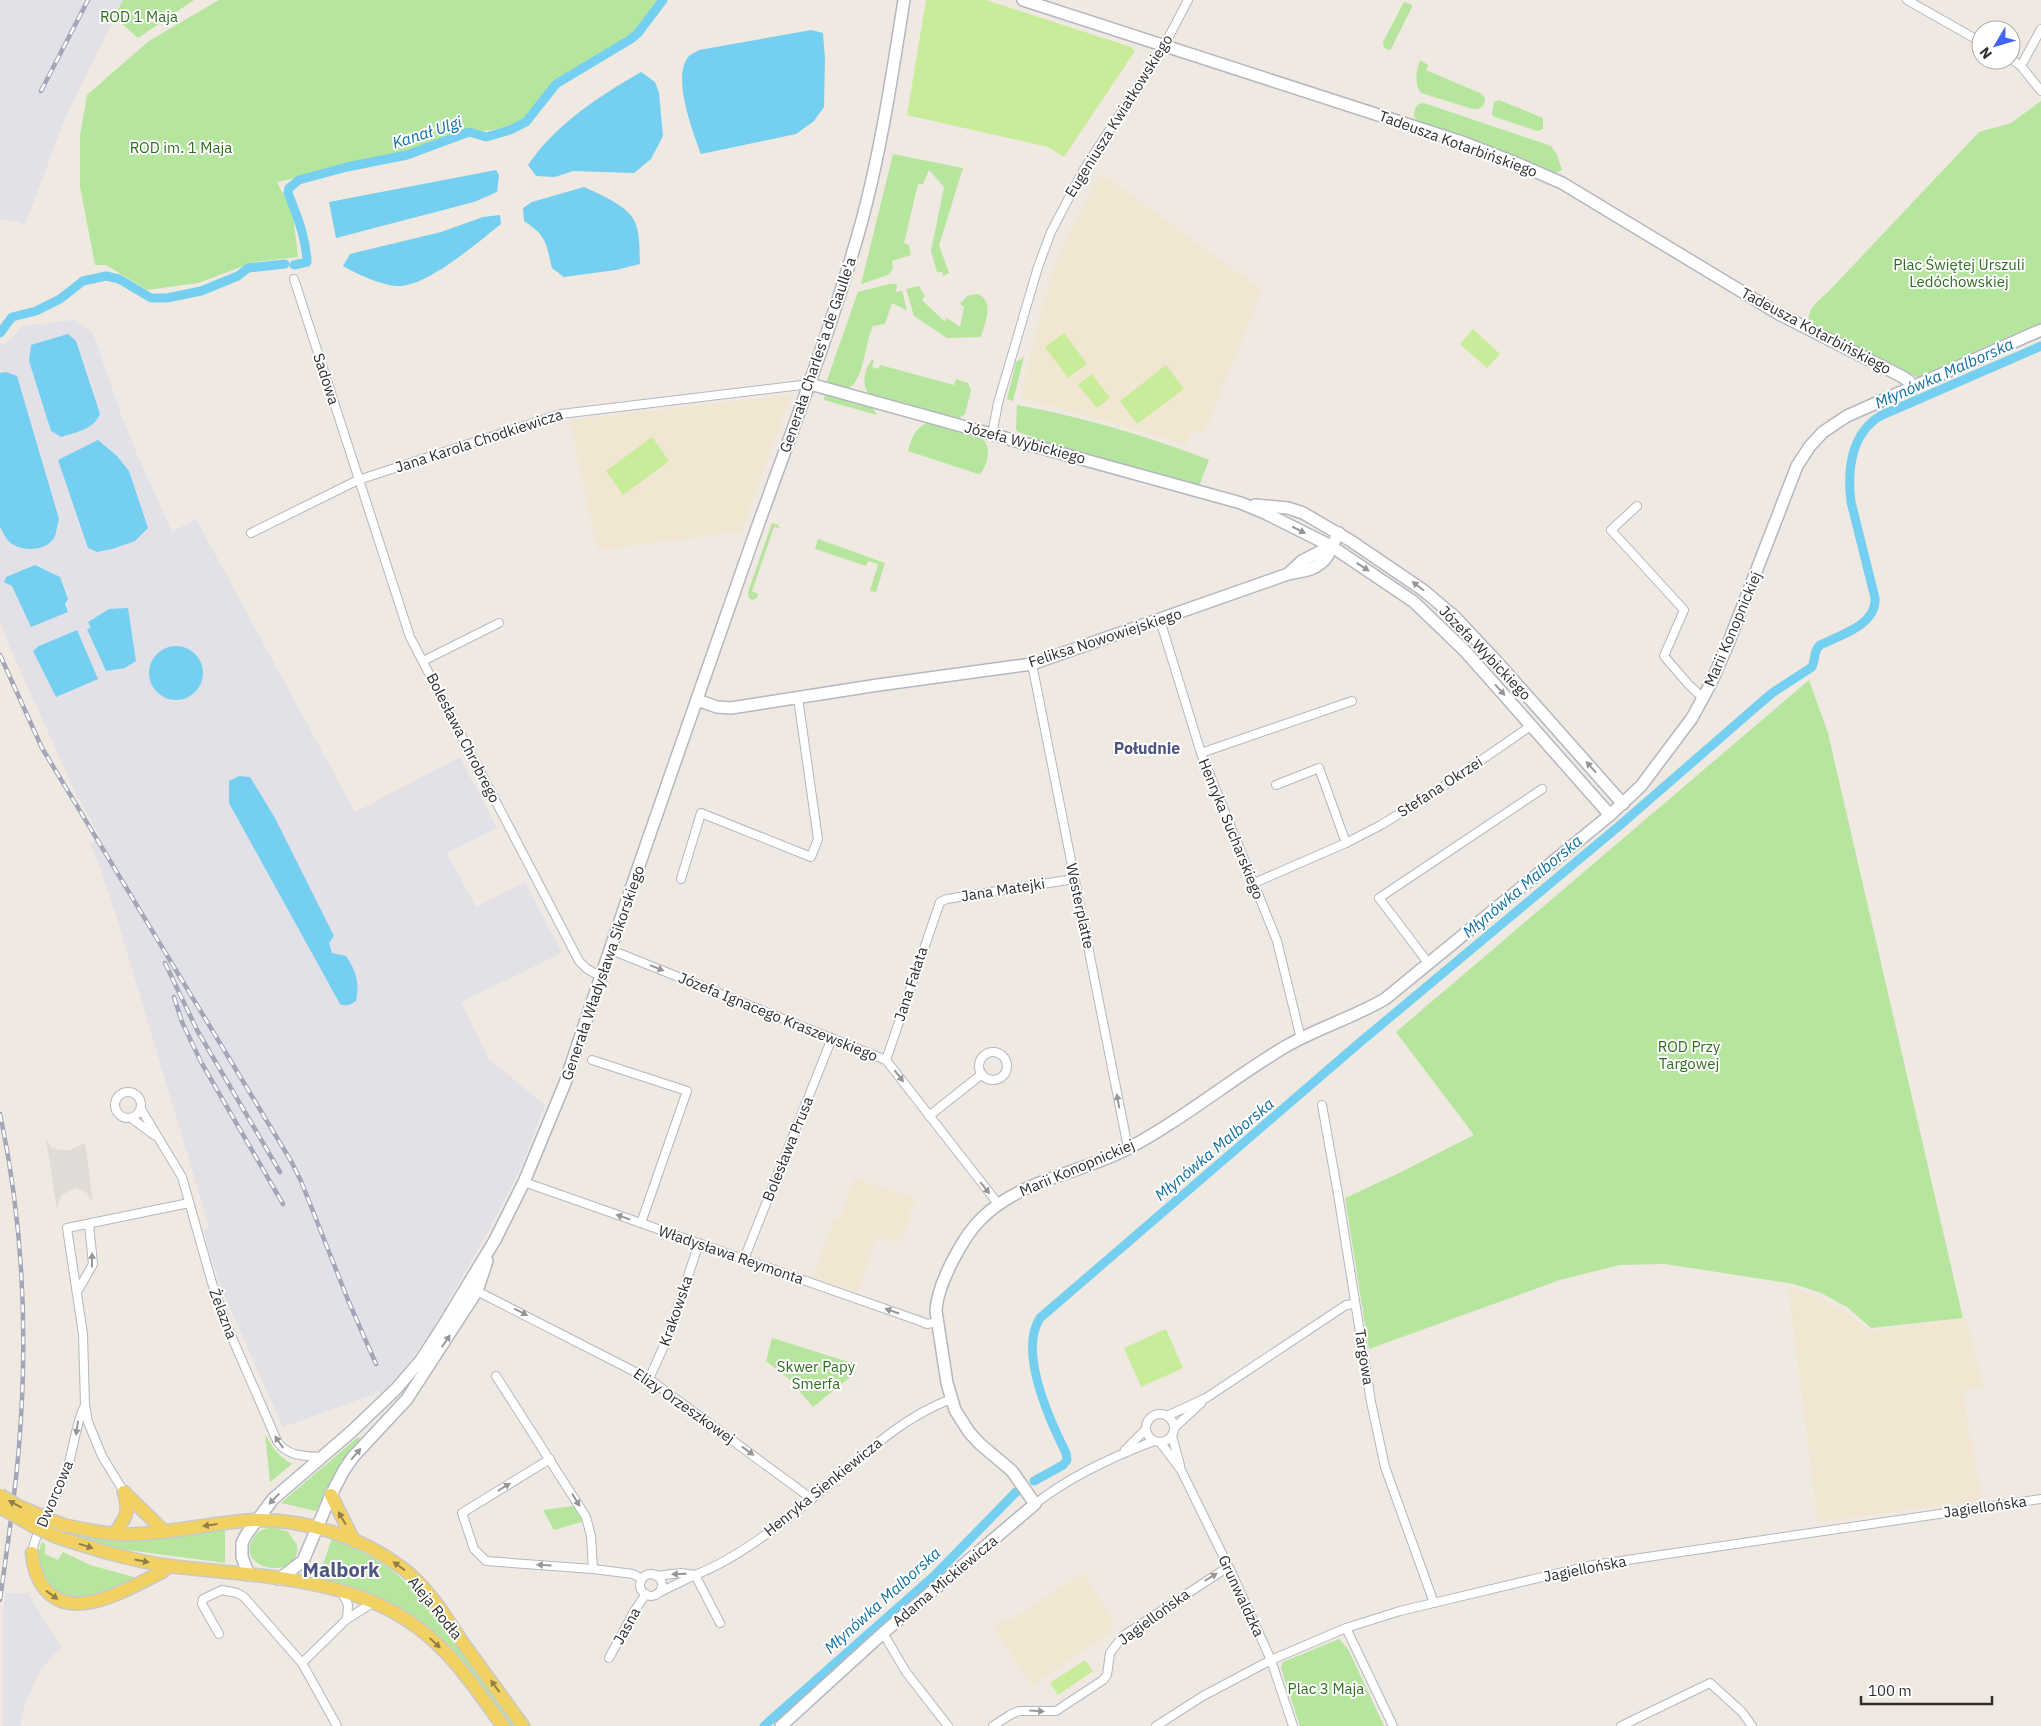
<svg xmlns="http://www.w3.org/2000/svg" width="2041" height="1726" font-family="'IBM Plex Sans',sans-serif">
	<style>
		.industrial { fill: #e3e1e8 }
		.education { fill: #f0e6d1 }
		.green { fill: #b6e59e }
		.pitch { fill: #c9ec9a }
		.plaza { fill: #dfdcd8 }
		.water { fill: #75cff0 }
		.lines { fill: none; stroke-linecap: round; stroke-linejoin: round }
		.canal { stroke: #75cff0; stroke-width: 9 }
		.street-casing { stroke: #b4b7c1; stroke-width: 10 }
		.secondary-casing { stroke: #b4b7c1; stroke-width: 14 }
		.primary-casing { stroke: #c9c9c9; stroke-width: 15 }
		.street { stroke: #fff; stroke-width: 8 }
		.secondary { stroke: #fff; stroke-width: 11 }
		.primary { stroke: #f2d163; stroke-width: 12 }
		.rail-casing { stroke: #a3a6b8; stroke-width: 4.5 }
		.rail { stroke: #fff; stroke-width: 2.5; stroke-dasharray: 8; stroke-linecap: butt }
		.primary-bridge-casing { stroke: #c9c9c9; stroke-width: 15; stroke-linecap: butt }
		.primary-bridge { stroke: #f2d163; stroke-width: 12 }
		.oneway { fill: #969696 }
		.oneway2 { fill: #908048 }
		.labels { text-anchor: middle; stroke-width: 4; stroke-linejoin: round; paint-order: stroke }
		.park-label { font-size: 15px; fill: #2c6e1b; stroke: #fff }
		.street-label { font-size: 15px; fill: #2e2e2e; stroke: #fff }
		.water-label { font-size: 16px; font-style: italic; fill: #0d6fa3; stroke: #fff }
		.neighbourhood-label { font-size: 16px; font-weight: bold; fill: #4d5680; stroke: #fff }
		.district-label { font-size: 20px; font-weight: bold; fill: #4d5680; stroke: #fff }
	</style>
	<rect width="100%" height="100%" fill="#efe9e1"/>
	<g class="industrial">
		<polygon points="0,0 123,0 65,118 25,225 19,222 0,219"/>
		<polygon points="74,320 93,333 119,409 136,452 172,532 196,519 355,812 460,757 497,828 447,853 476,907 525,882 562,953 461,1002 488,1058 545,1105 520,1170 491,1226 433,1329 410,1361 382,1394 380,1392 283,1427 224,1295 209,1251 203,1229 209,1227 115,912 100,867 90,844 100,837 75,792 9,645 0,621 0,346 11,340 22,326"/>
		<polygon points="6,1593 28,1593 61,1647 42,1668 35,1681 25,1704 20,1726 3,1726 3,1610"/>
	</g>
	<g class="education">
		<polygon points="1101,173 1262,290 1204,433 1191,430 1187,445 1020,397 1043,306 1055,266 1066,240"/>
		<polygon points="791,395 741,532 597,550 570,420"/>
		<polygon points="854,1178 916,1199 908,1215 911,1217 900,1242 876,1238 857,1292 813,1277 835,1219 840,1220"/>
		<polygon points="1788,1287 1815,1295 1840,1308 1871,1331 1966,1318 1983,1387 1962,1391 1982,1500 1818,1522"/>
		<polygon points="1081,1574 1084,1574 1114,1621 1111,1632 1032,1686 993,1627 1006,1619 1008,1622"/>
	</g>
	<g class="green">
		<polygon points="123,0 194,0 138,38 114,17"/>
		<polygon points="219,0 659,0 635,34 553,83 528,118 515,126 459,135 407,154 277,182 293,214 298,257 254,262 198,283 147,290 106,265 95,265 80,186 80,136 87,95 149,41"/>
		<polygon points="1404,2 1411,4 1412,7 1391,49 1388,50 1384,47 1383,42"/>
		<path d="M1420,60L1428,65L1426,70L1482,94L1485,99C1485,106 1480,110 1473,109L1421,93C1414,83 1416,71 1420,60Z"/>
		<polygon points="1499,100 1543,118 1543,129 1537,131 1495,117 1492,115 1494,102"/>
		<path d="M2041,101V326L1919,378L1838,340L1809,324C1806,308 1820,300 1830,290L1979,132L2011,123Z"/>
		<polygon points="1424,103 1551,146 1557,155 1562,170 1554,174 1418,122 1414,116 1415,108 1419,104"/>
		<polygon points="893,154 963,168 939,245 949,273 943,276 942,272 937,272 931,251 944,187 929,170 923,184 918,184 904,243 909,245 911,255 892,261 893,269 888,275 861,284"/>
		<path d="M890,284H897L896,292L902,291L907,310H906L892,303L885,324L873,326C865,341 864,385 846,389L826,383L858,292Z"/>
		<path d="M919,286L925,296L922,300L944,321L947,318L960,327L964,307L960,304L967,296L978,294C995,303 985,322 981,337L947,338L914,316L906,289Z"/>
		<polygon points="1024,357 1013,401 1007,399 1016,362"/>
		<path d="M872,360H874L872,367L878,369L880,365L954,385L956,379L968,383L971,390L965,414L958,419L870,395C861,387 864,368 872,360Z"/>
		<polygon points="825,393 872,406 877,415 824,400"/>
		<path d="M1017,405C1082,417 1148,436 1209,460L1199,486L1033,441L1034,437L1018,432L1016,429Z"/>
		<path d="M930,422L981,436C991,447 989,461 981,473L978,474L908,451C912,437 915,427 930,422Z"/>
		<polygon points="772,523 778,525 780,528 774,527 752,591 758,594 757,598 752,600 749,598 748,592"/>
		<polygon points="818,539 885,563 876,592 870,591 878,564 868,561 866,566 815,549"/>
		<polygon points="1809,680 1828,733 1963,1318 1871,1328 1847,1307 1821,1293 1794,1284 1665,1264 1619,1265 1560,1280 1369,1349 1345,1198 1397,1174 1474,1135 1396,1032"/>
		<polygon points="772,1338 852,1363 849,1378 813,1407 789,1379 766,1361"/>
		<path d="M265,1434C272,1447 278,1456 292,1464L270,1482Z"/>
		<polygon points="358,1437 360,1439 330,1482 316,1511 281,1503"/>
		<polygon points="574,1506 584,1521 554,1530 543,1510"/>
		<path d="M274,1527L288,1532L297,1545C302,1582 236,1570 252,1541C256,1531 264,1528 274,1527Z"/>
		<polygon points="225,1528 225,1563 113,1548 65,1534 66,1531"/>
		<path d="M332,1538L374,1558L393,1571L410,1586L433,1612L515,1726H510C491,1700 473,1673 452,1650C415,1610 369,1591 318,1579Z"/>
		<path d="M42,1542L45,1544V1554L58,1560L63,1552L90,1565L137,1578C108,1591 63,1616 44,1575C38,1563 37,1554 42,1542Z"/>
		<polygon points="1339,1639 1348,1649 1384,1726 1300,1726 1281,1668 1283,1662"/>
	</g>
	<g class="pitch">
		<polygon points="926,0 986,0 1131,47 1135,51 1064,157 1048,147 907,115"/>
		<polygon points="1473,329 1500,354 1487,368 1460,344"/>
		<polygon points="1064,333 1087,364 1068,378 1045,347"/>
		<polygon points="1166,365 1184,389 1137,424 1120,401"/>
		<polygon points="1092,374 1110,398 1097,408 1078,385"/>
		<polygon points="652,437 669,461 623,495 606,471"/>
		<polygon points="1166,1329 1183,1368 1141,1387 1124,1348"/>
		<polygon points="1085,1660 1093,1671 1058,1695 1050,1683"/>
	</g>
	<polygon class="plaza" points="46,1139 51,1147 60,1150 69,1150 85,1143 93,1203 87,1193 76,1188 61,1195 57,1209"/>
	<g class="water">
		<path d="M811,30L823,33L825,59L824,107L814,121L796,134L701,154C693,132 671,76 689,56C691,54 696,52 699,50Z"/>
		<path d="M641,72L655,82L659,93L663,136L651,159L634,173L573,171L555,177L536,176L528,165C556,124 598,97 641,72Z"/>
		<polygon points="496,170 499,175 497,192 474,202 336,238 329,202"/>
		<path d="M584,187C598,193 624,205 632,217C641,229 639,250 640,264L616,270L564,277L552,268C546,243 547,236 524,221L523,208L532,202Z"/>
		<path d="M500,215L501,224C478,242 426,288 397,286C384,286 354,273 343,266L350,254L441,232L483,217Z"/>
		<path d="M68,334L76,341L100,414C93,430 76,432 61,437L51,431L29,361L31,345Z"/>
		<path d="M6,372L17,376L59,519C57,524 57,533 54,538C47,550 26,552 14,545C7,542 4,534 0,527V373Z"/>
		<polygon points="98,440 117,456 129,471 148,528 135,541 112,549 97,552 88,548 58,460"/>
		<polygon points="35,565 60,577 68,599 65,604 68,612 31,627 12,586 4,582 6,577"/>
		<polygon points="128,608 136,661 125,668 106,671 87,629 91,628 88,622 109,609"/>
		<polygon points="77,630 98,679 56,697 33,651 39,646"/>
		<circle cx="176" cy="673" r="27"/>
		<path d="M239,776L250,777L275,818L334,936L329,943L332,953L346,956C356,971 360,983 356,1001C350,1005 346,1007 340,1004L229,803V781Z"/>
	</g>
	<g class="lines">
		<g class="canal">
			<path d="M294,265L307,262C306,237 297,216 288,193L289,188L299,180L347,167L407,155L469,132L486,137L510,130L526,122L556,84L631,39L638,33L663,0"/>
			<polyline points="0,333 12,317 36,311 60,299 83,281 106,276 119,279 151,298 167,298 201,291 238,276 248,268 285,264"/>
			<path d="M1034,1481L1063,1465L1067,1460L1066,1453C1050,1421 1018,1352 1040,1318L1358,1044L1619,826L1772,693L1812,667C1816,659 1813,651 1820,645C1840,635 1877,625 1875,598L1851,502C1847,470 1851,434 1880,416L2041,346"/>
			<polyline points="764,1726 935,1575 1016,1492"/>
		</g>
		<g class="street-casing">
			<g id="street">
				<polyline points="1907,0 1981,42"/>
				<polyline points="2011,59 2021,66 2041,91"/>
				<polyline points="2021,66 2041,29"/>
				<polyline points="294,279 410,637 579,961 587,969 602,977"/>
				<polyline points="992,435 998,403 1038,267 1051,232 1083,171 1164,46 1188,0"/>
				<polyline points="1637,506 1611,530 1684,610 1664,656 1689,685 1703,698"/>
				<polyline points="251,533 358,480 561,414 810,384"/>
				<polyline points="1160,620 1201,753 1277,941 1301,1039"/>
				<polyline points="423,661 499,623"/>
				<polyline points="1032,664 1128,1148"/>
				<polyline points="1201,753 1352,701"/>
				<polyline points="1276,785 1319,768 1346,843"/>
				<polyline points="681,879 701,813 811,857 818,839 798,698"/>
				<polyline points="1252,884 1346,843 1381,825 1444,786 1532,725"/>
				<polyline points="611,950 886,1060 999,1205"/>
				<polyline points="1429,964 1379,898 1542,789"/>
				<circle cx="993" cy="1066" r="14"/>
				<polyline points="592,1060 687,1091 641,1223"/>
				<polyline points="886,1060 940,902 947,899 1074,879"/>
				<circle cx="128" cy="1105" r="13"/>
				<polyline points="1322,1105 1338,1194 1371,1402 1385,1467 1434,1603"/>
				<path d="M141,1109L182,1177L212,1283L230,1333L277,1441C288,1457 304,1456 322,1457"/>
				<polyline points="929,1116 982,1074"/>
				<polyline points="131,1118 154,1135"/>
				<polyline points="524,1182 917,1320 927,1324 938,1322"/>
				<polyline points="744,1259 832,1038"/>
				<polyline points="473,1289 649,1379 812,1499"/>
				<polyline points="77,1292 93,1264 89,1224"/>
				<polyline points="496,1376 586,1517 591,1536 593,1569"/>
				<polyline points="649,1379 667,1339 699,1243"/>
				<circle cx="1160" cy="1428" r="14"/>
				<polyline points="1167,1416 1206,1398 1346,1305 1355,1304"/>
				<polyline points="1174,1428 1201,1403"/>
				<polyline points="1172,1436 1180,1465"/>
				<polyline points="1160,1442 1181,1470 1234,1578 1271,1660 1293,1726"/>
				<polyline points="1125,1450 1146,1429"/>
				<polyline points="550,1459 462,1513 474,1549 486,1561 593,1569 633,1574 642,1579"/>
				<polyline points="124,1492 102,1456 88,1422 85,1405 83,1334 67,1228 189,1203"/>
				<path d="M1035,1504C1070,1476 1112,1457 1154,1441"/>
				<path d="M32,1553C37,1525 55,1501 65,1475C74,1452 74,1427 85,1405"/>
				<circle cx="651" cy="1585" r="11"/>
				<polyline points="656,1576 681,1573 695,1575 658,1593"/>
				<polyline points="341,1590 348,1605 347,1619"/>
				<path d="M720,1623L695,1575C745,1556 804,1506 845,1471C878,1442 909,1415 951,1399"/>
				<polyline points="1346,1628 1393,1726"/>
				<polyline points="883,1633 906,1672 948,1726"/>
				<polyline points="219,1634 202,1604 203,1599 222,1590 237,1593 244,1597 302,1663 337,1726"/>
				<polyline points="609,1658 635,1610 646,1594"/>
				<polyline points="302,1663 347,1619 374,1602"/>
				<polyline points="993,1726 1010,1715 1019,1711 1056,1711 1103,1680 1107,1675 1110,1653 1123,1636 1228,1567"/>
				<polyline points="1156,1726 1203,1696 1271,1660 1346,1628 1400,1611 1593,1565 2041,1499"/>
				<polyline points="1621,1726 1710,1683 1742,1712 1752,1726"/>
			</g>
		</g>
		<g class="secondary-casing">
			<g id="secondary">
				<polyline points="1023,0 1465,143 1516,163 1562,183 1779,314 1901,376 1909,381 1912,388"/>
				<polyline points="810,384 1241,503 1267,514 1331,546 1414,602 1466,652 1610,815"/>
				<polyline points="1255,505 1288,508 1303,513 1351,541 1423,590 1455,617 1498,663 1623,804"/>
				<polyline points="1289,573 1302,561 1331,546"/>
				<path d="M697,700L717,707L731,708L878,685L1032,664L1288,574C1304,571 1319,570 1328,555C1332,548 1334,540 1339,533"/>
				<path d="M249,1575L242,1557V1543L246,1535L273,1499L351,1432L396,1389L421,1360L443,1326L495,1240L524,1182L565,1083C623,908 685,734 746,559C785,448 829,338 861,224C881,151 892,75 904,0"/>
				<polyline points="279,1579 303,1561 331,1495 344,1470 353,1457 407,1399 477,1291 487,1261"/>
				<path d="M781,1726L883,1633L1035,1504L1012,1471L980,1444L969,1432L955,1410L947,1383L936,1311C937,1285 963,1236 982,1218C1022,1179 1079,1174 1127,1149C1182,1120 1230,1080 1283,1048C1315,1029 1352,1018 1385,999L1610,815L1641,786L1692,718L1711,683L1728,644L1797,466L1810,446L1823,432L1847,416L2041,330"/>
			</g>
		</g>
		<g class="primary-casing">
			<g id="primary">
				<polyline points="124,1492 164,1531"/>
				<polyline points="331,1495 354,1541"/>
				<path d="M63,1525C87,1530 114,1536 138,1534C177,1532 216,1522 255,1520C305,1519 361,1537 401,1567C427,1586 445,1616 463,1643C483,1671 503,1698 523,1726"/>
				<path d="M115,1533C126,1517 130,1512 124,1492"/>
				<path d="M57,1537C94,1549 132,1561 170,1566C252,1576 349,1576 417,1627C453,1653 477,1691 503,1726"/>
				<path d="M32,1553C33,1567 36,1578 45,1589C74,1624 130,1587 162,1572L169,1566"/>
			</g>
		</g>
		<use href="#street" class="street"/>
		<use href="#secondary" class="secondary"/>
		<use href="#primary" class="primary"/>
		<g class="rail-casing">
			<g id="rail">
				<polyline points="41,91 88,0"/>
				<polyline points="0,655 42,748 291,1161 301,1181 348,1300 376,1364"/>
				<polyline points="165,963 197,1030 280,1172"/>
				<polyline points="174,997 182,1022 201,1062 283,1204"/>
				<path d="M0,1114C23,1222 28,1336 19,1446C15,1497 7,1548 0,1600"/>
			</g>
		</g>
		<use href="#rail" class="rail"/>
		<g class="primary-bridge-casing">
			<g id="primary-bridge">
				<polyline points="0,1495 18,1506 63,1525"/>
				<polyline points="0,1507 33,1526 57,1537"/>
			</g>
		</g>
		<use href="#primary-bridge" class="primary-bridge"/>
	</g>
	<defs><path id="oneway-solid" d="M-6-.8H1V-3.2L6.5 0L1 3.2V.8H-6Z" transform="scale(1.25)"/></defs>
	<g class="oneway">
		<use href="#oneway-solid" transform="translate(1299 530) rotate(27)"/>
		<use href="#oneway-solid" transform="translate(1363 567) rotate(33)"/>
		<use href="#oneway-solid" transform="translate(1418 586) rotate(-143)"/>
		<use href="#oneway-solid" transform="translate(1500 690) rotate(48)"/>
		<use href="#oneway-solid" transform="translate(1591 767) rotate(-132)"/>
		<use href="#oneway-solid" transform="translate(657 968) rotate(22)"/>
		<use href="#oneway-solid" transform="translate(899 1076) rotate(52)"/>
		<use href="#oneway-solid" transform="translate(1118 1101) rotate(-101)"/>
		<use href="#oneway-solid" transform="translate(985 1188) rotate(51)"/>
		<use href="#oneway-solid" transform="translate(623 1217) rotate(-161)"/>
		<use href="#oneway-solid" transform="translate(92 1260) rotate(-89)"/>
		<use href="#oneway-solid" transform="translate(892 1311) rotate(-161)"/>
		<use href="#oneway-solid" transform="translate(521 1312) rotate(27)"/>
		<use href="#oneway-solid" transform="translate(446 1341) rotate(-56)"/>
		<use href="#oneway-solid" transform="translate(77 1428) rotate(98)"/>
		<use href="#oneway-solid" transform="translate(279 1442) rotate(-124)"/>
		<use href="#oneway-solid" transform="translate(748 1451) rotate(36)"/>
		<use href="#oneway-solid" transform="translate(356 1454) rotate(-49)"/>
		<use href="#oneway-solid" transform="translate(504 1487) rotate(-32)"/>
		<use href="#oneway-solid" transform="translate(274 1499) rotate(134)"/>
		<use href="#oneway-solid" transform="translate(576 1500) rotate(58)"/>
		<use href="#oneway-solid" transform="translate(544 1565) rotate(-176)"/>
		<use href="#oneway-solid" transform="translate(679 1574) rotate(179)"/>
		<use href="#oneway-solid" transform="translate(1211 1577) rotate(-31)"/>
		<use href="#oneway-solid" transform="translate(1037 1711) rotate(3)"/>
	</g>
	<g class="oneway2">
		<use href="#oneway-solid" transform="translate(15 1504) rotate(-152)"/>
		<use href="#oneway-solid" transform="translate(342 1518) rotate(-120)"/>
		<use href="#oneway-solid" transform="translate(210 1525) rotate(172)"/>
		<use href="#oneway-solid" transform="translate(86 1546) rotate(18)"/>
		<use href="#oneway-solid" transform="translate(142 1561) rotate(11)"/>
		<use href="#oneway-solid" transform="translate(399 1566) rotate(-144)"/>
		<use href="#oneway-solid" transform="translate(52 1595) rotate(36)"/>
		<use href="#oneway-solid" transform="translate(435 1643) rotate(43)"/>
		<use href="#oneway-solid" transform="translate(495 1686) rotate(-126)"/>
	</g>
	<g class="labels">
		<g class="park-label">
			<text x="139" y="22">ROD 1 Maja</text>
			<text x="181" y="153">ROD im. 1 Maja</text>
			<text x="1959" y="270">Plac Świętej Urszuli<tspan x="1959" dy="17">Ledóchowskiej</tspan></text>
			<text x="1689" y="1052">ROD Przy<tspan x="1689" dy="17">Targowej</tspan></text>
			<text x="816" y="1372">Skwer Papy<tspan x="816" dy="17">Smerfa</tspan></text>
			<text x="1326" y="1694">Plac 3 Maja</text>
		</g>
		<g class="street-label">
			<text transform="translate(1119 116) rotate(-58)" y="5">Eugeniusza Kwiatkowskiego</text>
			<text transform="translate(1458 144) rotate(20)" y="5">Tadeusza Kotarbińskiego</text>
			<text transform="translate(1816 331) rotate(28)" y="5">Tadeusza Kotarbińskiego</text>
			<text transform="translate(818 355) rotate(-71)" y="5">Generała Charles'a de Gaulle'a</text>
			<text transform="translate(326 379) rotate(72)" y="5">Sadowa</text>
			<text transform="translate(479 441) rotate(-18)" y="5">Jana Karola Chodkiewicza</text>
			<text transform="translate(1025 443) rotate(15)" y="5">Józefa Wybickiego</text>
			<text transform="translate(1733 629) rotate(-67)" y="5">Marii Konopnickiej</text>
			<text transform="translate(1105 638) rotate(-18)" y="5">Feliksa Nowowiejskiego</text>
			<text transform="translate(1485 653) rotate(46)" y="5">Józefa Wybickiego</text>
			<text transform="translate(463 738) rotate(63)" y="5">Bolesława Chrobrego</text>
			<text transform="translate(1440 787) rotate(-33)" y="5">Stefana Okrzei</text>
			<text transform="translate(1231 829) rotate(68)" y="5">Henryka Sucharskiego</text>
			<text transform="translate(1003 890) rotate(-9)" y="5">Jana Matejki</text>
			<text transform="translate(1080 906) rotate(78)" y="5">Westerplatte</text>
			<text transform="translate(603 973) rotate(-71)" y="5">Generała Władysława Sikorskiego</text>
			<text transform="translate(911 984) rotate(-72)" y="5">Jana Fałata</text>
			<text transform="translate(778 1017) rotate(22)" y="5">Józefa Ignacego Kraszewskiego</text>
			<text transform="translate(788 1149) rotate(-68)" y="5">Bolesława Prusa</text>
			<text transform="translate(1077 1168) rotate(-23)" y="5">Marii Konopnickiej</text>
			<text transform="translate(731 1255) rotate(19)" y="5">Władysława Reymonta</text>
			<text transform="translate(676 1311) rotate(-71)" y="5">Krakowska</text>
			<text transform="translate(223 1314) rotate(69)" y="5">Żelazna</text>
			<text transform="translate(1364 1357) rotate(81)" y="5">Targowa</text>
			<text transform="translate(684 1406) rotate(35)" y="5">Elizy Orzeszkowej</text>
			<text transform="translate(823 1487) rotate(-39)" y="5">Henryka Sienkiewicza</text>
			<text transform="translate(55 1494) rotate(-67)" y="5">Dworcowa</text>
			<text transform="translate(1985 1507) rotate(-8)" y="5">Jagiellońska</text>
			<text transform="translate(1585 1569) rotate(-11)" y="5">Jagiellońska</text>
			<text transform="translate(945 1581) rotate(-40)" y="5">Adama Mickiewicza</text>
			<text transform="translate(1241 1596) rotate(65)" y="5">Grunwaldzka</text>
			<text transform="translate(435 1608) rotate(51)" y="5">Aleja Rodła</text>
			<text transform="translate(1154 1617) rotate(-36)" y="5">Jagiellońska</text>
			<text transform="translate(627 1626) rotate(-61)" y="5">Jasna</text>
		</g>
		<g class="water-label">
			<text transform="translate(427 132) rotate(-18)" y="6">Kanał Ulgi</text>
			<text transform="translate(1944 373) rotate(-24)" y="6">Młynówka Malborska</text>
			<text transform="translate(1522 886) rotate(-40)" y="6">Młynówka Malborska</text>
			<text transform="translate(1214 1149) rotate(-40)" y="6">Młynówka Malborska</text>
			<text transform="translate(882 1600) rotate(-42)" y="6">Młynówka Malborska</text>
		</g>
		<g class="neighbourhood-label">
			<text x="1147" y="754">Południe</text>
		</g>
		<g class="district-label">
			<text x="341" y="1577">Malbork</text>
		</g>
	</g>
	<g transform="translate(1996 45) rotate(232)"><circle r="24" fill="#ffffff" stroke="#ababab"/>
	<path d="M0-4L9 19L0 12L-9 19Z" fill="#4264fb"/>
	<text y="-8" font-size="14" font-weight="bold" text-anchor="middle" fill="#2e2e2e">N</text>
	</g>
	<path d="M1861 1696v8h131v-8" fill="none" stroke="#2e2e2e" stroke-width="2.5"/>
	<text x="1868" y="1696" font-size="15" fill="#2e2e2e" stroke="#ffffff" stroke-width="4" paint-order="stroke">100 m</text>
</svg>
